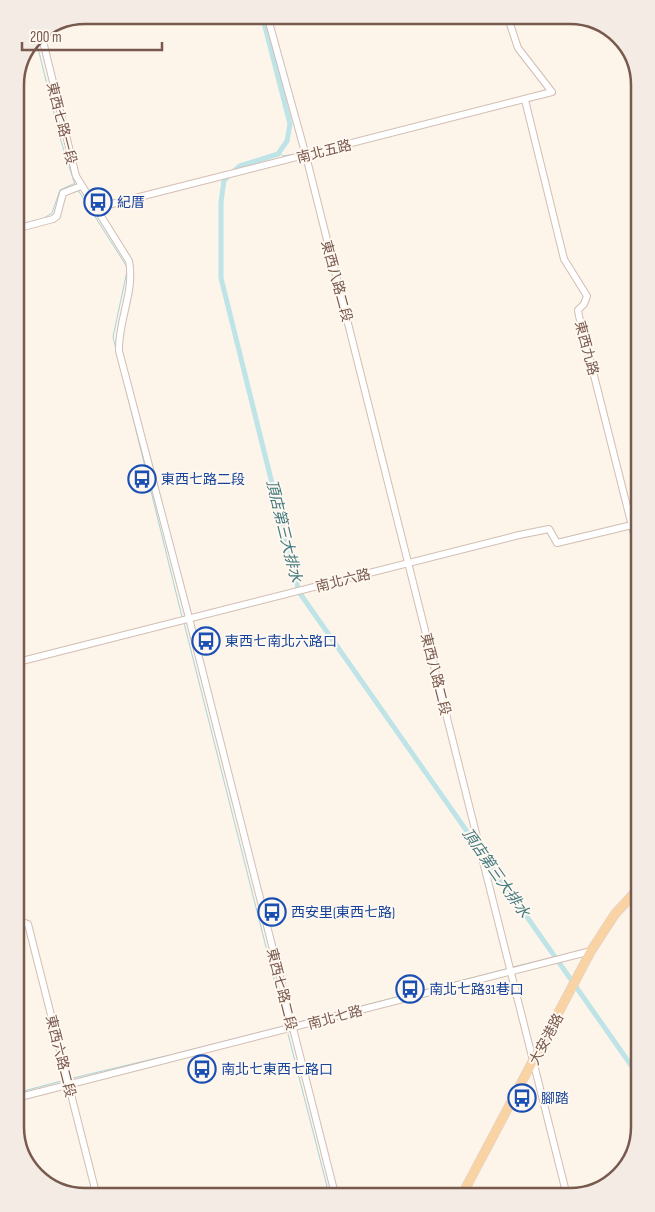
<svg xmlns="http://www.w3.org/2000/svg" width="655" height="1212" font-family="'Sofia Sans Condensed','Noto Sans TC',sans-serif">
	<style>
		.lines { fill: none; stroke-linecap: round; stroke-linejoin: round }
		.stream { stroke: #a4d5d9; stroke-width: 1 }
		.canal { stroke: #bee4e7; stroke-width: 5 }
		.minor-casing { stroke: #d2bdb2; stroke-width: 8 }
		.major-casing { stroke: #d9d1cd; stroke-width: 10 }
		.minor { stroke: #fff; stroke-width: 6 }
		.major { stroke: #fad3a4; stroke-width: 9 }
		.labels { text-anchor: middle; stroke-width: 4; stroke-linejoin: round; paint-order: stroke }
		.street-label { font-size: 14px; fill: #78594d; stroke: #fff8f1 }
		.transit-label { font-size: 14px; fill: #164399; stroke: #fff8f1; text-anchor: start }
		.water-label { font-size: 15px; font-style: italic; fill: #40787d; stroke: #fff8f1 }
		.rim { fill: none; stroke: #78594d; stroke-width: 2.5 }
	</style>
	<rect width="100%" height="100%" fill="#fdf4ea"/>
	<g class="lines">
		<g class="stream">
			<polyline points="35,36 61,141 75,185"/>
			<polyline points="279,153 283,156 296,154"/>
			<polyline points="78,190 127,267"/>
			<polyline points="44,218 52,213 60,190 73,184"/>
			<polyline points="16,225 41,219"/>
			<polyline points="127,271 113,337 182,617"/>
			<polyline points="184,623 286,1026"/>
			<polyline points="513,967 555,957"/>
			<polyline points="295,1023 506,969"/>
			<polyline points="288,1034 329,1194"/>
			<polyline points="174,1054 288,1025"/>
			<polyline points="62,1071 64,1079"/>
			<polyline points="69,1079 170,1055"/>
			<polyline points="20,1092 65,1080"/>
			<polyline points="20,1142 54,1188"/>
		</g>
		<polyline class="canal" points="262,15 290,124 287,141 278,154 240,166 224,180 221,202 221,278 299,592 640,1078"/>
		<g class="minor-casing">
			<g id="minor">
				<polyline points="267,15 306,156 566,1192"/>
				<path d="M41,33L76,176L129,261C135,292 118,320 119,351L189,618L335,1194"/>
				<polyline points="525,100 564,259 587,296 584,304 578,310 579,316 637,546"/>
				<polyline points="96,208 552,92 518,48 507,15"/>
				<polyline points="16,229 53,219 57,216 63,193 81,186"/>
				<polyline points="18,662 519,535 549,529 557,543 632,525"/>
				<polyline points="19,880 19,887"/>
				<polyline points="19,921 28,924 97,1197"/>
				<polyline points="20,1097 591,951"/>
			</g>
		</g>
		<g class="major-casing">
			<polyline id="major" points="463,1193 591,951 615,914 639,888"/>
		</g>
		<use href="#minor" class="minor"/>
		<use href="#major" class="major"/>
	</g>
	<defs>
		<g id="bus-ring" transform="scale(1.4375)"><circle r="9.5" fill="#fff8f1" stroke="#1a4fb4" stroke-width="1.5"/><path d="M-5-6H5V4H4V6H2V4H-2V6H-4V4H-5ZM-3.5-4V0h7V-4ZM-3.5 1.2v1.5H-2V1.2ZM2 1.2v1.5H3.5V1.2Z" fill="#1a4fb4"/></g>
	</defs>
	<g fill-rule="evenodd">
		<use href="#bus-ring" x="98" y="202"/>
		<use href="#bus-ring" x="142" y="479"/>
		<use href="#bus-ring" x="206" y="641"/>
		<use href="#bus-ring" x="272" y="912"/>
		<use href="#bus-ring" x="410" y="989"/>
		<use href="#bus-ring" x="202" y="1069"/>
		<use href="#bus-ring" x="522" y="1098"/>
	</g>
	<g class="labels">
		<g class="street-label">
			<text transform="translate(62 123) rotate(76)" y="5">東西七路一段</text>
			<text transform="translate(324 151) rotate(-14)" y="5">南北五路</text>
			<text transform="translate(337 281) rotate(75)" y="5">東西八路二段</text>
			<text transform="translate(587 348) rotate(75)" y="5">東西九路</text>
			<text transform="translate(343 580) rotate(-14)" y="5">南北六路</text>
			<text transform="translate(436 674) rotate(76)" y="5">東西八路二段</text>
			<text transform="translate(282 989) rotate(76)" y="5">東西七路二段</text>
			<text transform="translate(335 1017) rotate(-15)" y="5">南北七路</text>
			<text transform="translate(546 1039) rotate(-62)" y="5">大安港路</text>
			<text transform="translate(61 1056) rotate(76)" y="5">東西六路二段</text>
		</g>
		<g class="transit-label">
			<text x="117" y="207">紀厝</text>
			<text x="161" y="484">東西七路二段</text>
			<text x="225" y="646">東西七南北六路口</text>
			<text x="291" y="917">西安里(東西七路)</text>
			<text x="429" y="994">南北七路31巷口</text>
			<text x="221" y="1074">南北七東西七路口</text>
			<text x="541" y="1103">腳踏</text>
		</g>
		<g class="water-label">
			<text transform="translate(284 531) rotate(76)" y="5">頂店第三大排水</text>
			<text transform="translate(496 873) rotate(55)" y="5">頂店第三大排水</text>
		</g>
	</g>
	<path d="M0 0H655V1212H0ZM85 24H570A61 61 0 0 1 631 85V1127A61 61 0 0 1 570 1188H85A61 61 0 0 1 24 1127V85A61 61 0 0 1 85 24Z" fill="#f4ebe4" fill-rule="evenodd"/>
	<path class="rim" d="M85 24H570A61 61 0 0 1 631 85V1127A61 61 0 0 1 570 1188H85A61 61 0 0 1 24 1127V85A61 61 0 0 1 85 24Z"/>
	<path d="M22 42v8h140v-8" fill="none" stroke="#78594d" stroke-width="2.5"/>
	<text x="30" y="42" font-size="15" fill="#78594d" stroke="#fff8f1" stroke-width="4" paint-order="stroke">200 m</text>
</svg>
